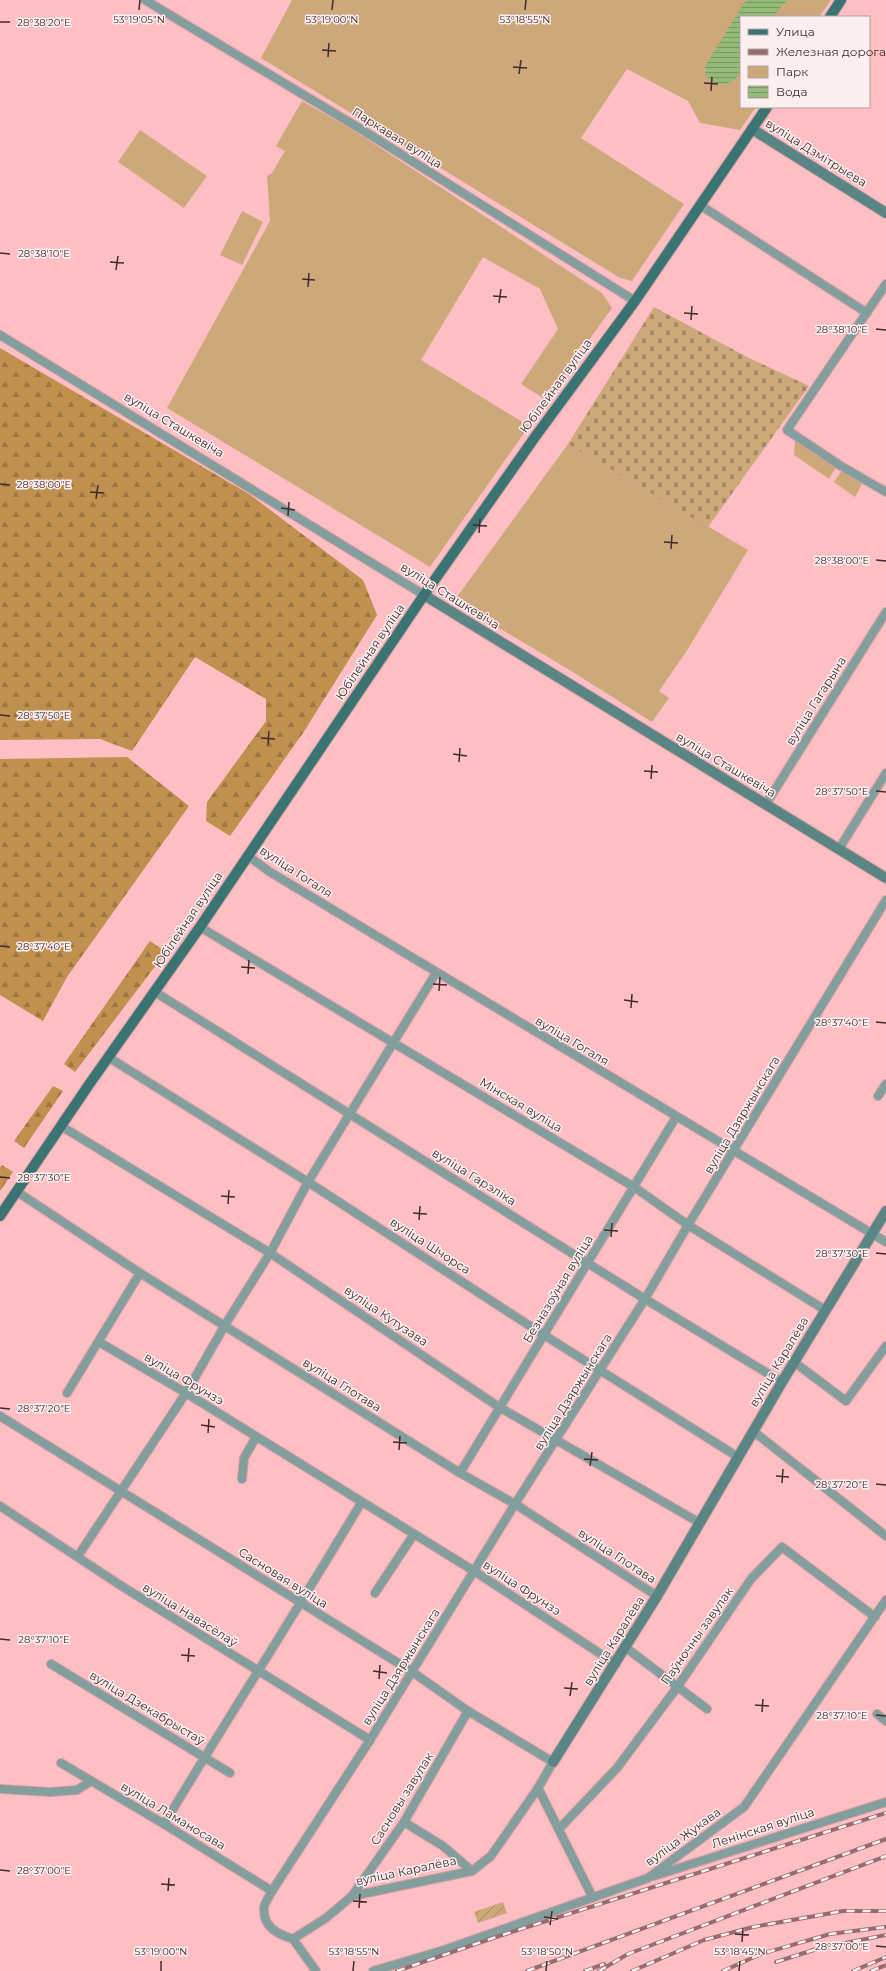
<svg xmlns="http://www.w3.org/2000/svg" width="886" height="1971" font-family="Montserrat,sans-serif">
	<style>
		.green { fill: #cca87b }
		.forest { fill: url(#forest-firs) }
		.cemetery { fill: url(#cemetery-stones) }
		.garden { fill: url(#garden-furrows) }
		.water { fill: url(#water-rules) }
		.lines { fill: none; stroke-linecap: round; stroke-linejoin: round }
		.street-casing { stroke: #d59ea3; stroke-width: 10 }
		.secondary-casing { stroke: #d59ea3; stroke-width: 12 }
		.primary-casing { stroke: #d59ea3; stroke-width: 12 }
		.street { stroke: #829f9e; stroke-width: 8 }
		.secondary { stroke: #598685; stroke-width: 10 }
		.primary { stroke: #397472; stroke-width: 10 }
		.rail-casing { stroke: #966c70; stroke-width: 4 }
		.rail { stroke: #fceff0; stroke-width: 2.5; stroke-dasharray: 8; stroke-linecap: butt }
		.ticks { fill: none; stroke: #432b2d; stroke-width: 1.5 }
		.labels { text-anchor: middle; stroke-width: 3; stroke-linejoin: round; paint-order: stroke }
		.street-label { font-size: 12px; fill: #432b2d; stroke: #fceff0 }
		.ticks-label { font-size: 10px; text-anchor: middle; fill: #432b2d; stroke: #fceff0; stroke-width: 3; stroke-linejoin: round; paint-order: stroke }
	</style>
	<defs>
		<pattern id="forest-firs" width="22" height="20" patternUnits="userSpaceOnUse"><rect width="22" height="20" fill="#c0904e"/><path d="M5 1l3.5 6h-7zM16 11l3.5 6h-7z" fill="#9e7641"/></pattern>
		<pattern id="cemetery-stones" width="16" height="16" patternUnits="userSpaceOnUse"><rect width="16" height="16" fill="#cca87b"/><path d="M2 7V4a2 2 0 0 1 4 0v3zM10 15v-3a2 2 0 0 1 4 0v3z" fill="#a78965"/></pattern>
		<pattern id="garden-furrows" width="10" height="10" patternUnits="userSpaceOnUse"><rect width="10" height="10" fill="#cca87b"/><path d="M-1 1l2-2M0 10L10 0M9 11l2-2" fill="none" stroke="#a78965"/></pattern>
		<pattern id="water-rules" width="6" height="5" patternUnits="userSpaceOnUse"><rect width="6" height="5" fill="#93ba76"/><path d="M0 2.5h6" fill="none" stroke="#7a9761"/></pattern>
	</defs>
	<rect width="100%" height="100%" fill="#febfc4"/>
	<g class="green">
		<polygon points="292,0 831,0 819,17 741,17 741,107 756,107 740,130 700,123 688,101 627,69 581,138 684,204 632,281 620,278 261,58"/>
		<polygon points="302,101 353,130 602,293 612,308 546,400 521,384 558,329 540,289 483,257 421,360 529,426 430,567 167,408 270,221 267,176 272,173 285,151 276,146"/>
		<polygon points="140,130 207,176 184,208 118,162"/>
		<polygon points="242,211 263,222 242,265 220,255"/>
		<polygon points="795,439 836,467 829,479 794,455"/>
		<polygon points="568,444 748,550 686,652 659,691 669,698 652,722 568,669 454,601"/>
		<polygon points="842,470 862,484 855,497 834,482"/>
	</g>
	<g class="forest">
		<polygon points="0,348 249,494 363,580 377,615 303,733 230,836 206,821 207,802 266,721 266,699 195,657 132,751 100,739 0,740"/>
		<polygon points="127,757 189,806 67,977 43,1021 0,995 0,759"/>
		<polygon points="150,941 166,952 75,1072 64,1064"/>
		<polygon points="53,1086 63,1091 24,1148 14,1141"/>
		<polygon points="2,1165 13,1172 0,1191 0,1167"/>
	</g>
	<polygon class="cemetery" points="654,307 749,358 809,386 708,527 568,444"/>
	<polygon class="garden" points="503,1902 507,1913 478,1923 474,1912"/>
	<polygon class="water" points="746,0 788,0 779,9 774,17 741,17 741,70 735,80 725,84 713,83 706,75 705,66"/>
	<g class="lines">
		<g class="street-casing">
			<g id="street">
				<polyline points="145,0 364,131 635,301"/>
				<polyline points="700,205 867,313"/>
				<polyline points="886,284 787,430 841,466 886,492"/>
				<polyline points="0,335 424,595"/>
				<polyline points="766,804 886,612"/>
				<polyline points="839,849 886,773"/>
				<polyline points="248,856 270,872 886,1242"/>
				<polyline points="200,927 634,1187 688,1225 825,1310"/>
				<polyline points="155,992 645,1299 782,1382"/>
				<polyline points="108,1057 308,1182 544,1335 738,1457"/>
				<polyline points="878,1096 886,1084"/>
				<polyline points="61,1126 270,1253 499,1407 700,1523"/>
				<polyline points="16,1191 140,1273 460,1473 515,1504 657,1596"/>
				<polyline points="99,1342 186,1393 474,1571 616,1664"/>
				<polyline points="794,1362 846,1401 886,1346"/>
				<polyline points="67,1393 140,1273"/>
				<path d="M0,1416L411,1671L468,1711L553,1762L538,1788L491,1856L472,1871L352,1896L326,1918L293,1939C278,1934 263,1928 264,1908C264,1903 270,1896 272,1891L370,1740L515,1504L645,1299L688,1225L886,900"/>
				<polyline points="753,1431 886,1536"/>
				<polyline points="460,1473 676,1117"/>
				<polyline points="242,1479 244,1458 256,1437"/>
				<polyline points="0,1506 120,1585 370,1740"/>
				<polyline points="78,1556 186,1393 225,1325 270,1253 308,1182 436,973"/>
				<polyline points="375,1593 414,1534"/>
				<polyline points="625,1647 707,1709"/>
				<polyline points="51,1664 230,1773"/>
				<polyline points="877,1714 886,1721"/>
				<polyline points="61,1763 164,1824 272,1891"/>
				<polyline points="538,1788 592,1896"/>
				<polyline points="0,1789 50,1792 77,1790 91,1781"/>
				<polyline points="404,1822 443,1846 472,1871"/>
				<path d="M164,1824C229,1716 297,1611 361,1503"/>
				<polyline points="559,1829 617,1768 678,1686 751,1579 782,1547 875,1617"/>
				<polyline points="654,1876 886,1802"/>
				<polyline points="352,1896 404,1822 468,1711"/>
				<polyline points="293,1939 316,1971"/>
				<polyline points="373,1971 444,1950 648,1878 744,1807 886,1600"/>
			</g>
		</g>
		<g class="secondary-casing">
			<g id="secondary">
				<polyline points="752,129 886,213"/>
				<polyline points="424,595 886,878"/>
				<polyline points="553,1762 657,1596 782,1382 886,1211"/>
			</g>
		</g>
		<g class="primary-casing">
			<g id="primary">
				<polyline points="830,17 841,0"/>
				<polyline points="0,1216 88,1086 200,927 424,595 535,437 635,301 767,107"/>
			</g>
		</g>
		<use href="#street" class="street"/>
		<use href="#secondary" class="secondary"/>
		<use href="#primary" class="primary"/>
		<g class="rail-casing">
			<g id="rail">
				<polyline points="776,1962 820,1948 886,1935"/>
				<polyline points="397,1971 496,1937 886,1813"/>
				<polyline points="527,1971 886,1839"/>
				<polyline points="585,1971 604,1964"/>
				<polyline points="599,1971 628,1954 886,1856"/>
				<polyline points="632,1971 704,1940 753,1927 843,1911 886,1911"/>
				<polyline points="723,1971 761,1954 830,1934 886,1927"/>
				<polyline points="853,1971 886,1957"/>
				<polyline points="871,1971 886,1965"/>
			</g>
		</g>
		<use href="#rail" class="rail"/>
	</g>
	<path class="ticks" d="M139,10L140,0M332,10L333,0M525,10L526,0M0,22H10M322,50L336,51M328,57L329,43M513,67L527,68M519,74L521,60M704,83L718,84M711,91L712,77M0,253L10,254M110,262L124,263M116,270L118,256M302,279L315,280M308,287L309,273M493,296L507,297M499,303L501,289M684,313L698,314M691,320L692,306M876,329L886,330M0,484L10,485M90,492L104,493M96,499L98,485M281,508L295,510M288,516L289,502M473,525L487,526M479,533L480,519M664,542L678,543M671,549L672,535M876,560L886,561M0,715L10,716M261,738L275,739M268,745L269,731M453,754L467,756M459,762L460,748M644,771L658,772M651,779L652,765M876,791L886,792M0,946L10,947M241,967L255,968M248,974L249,960M433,984L447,985M439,991L440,977M624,1000L638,1002M631,1008L632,994M876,1022L886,1023M0,1177L10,1178M221,1196L235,1197M228,1204L229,1190M413,1213L427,1214M419,1220L420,1206M604,1230L618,1231M611,1237L612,1223M876,1253L886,1254M0,1408L10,1409M201,1425L215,1427M208,1433L209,1419M393,1442L407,1443M399,1450L400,1436M584,1459L598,1460M590,1466L592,1452M776,1476L789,1477M782,1483L783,1469M876,1484L886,1485M0,1639L10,1640M181,1655L195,1656M188,1662L189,1648M373,1671L387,1673M379,1679L380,1665M564,1688L578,1689M570,1696L572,1682M755,1705L769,1706M762,1712L763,1699M876,1715L886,1716M0,1870L10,1871M161,1884L175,1885M168,1891L169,1878M353,1901L367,1902M359,1908L360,1894M544,1917L558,1919M550,1925L552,1911M735,1934L749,1935M742,1942L743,1928M876,1946L886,1947M161,1971V1961M353,1971L354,1961M546,1971L547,1961M739,1971L740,1961"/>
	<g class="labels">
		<g class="street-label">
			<text transform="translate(397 138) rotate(32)" y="4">Паркавая вуліца</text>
			<text transform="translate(816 153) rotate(32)" y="4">вуліца Дзмітрыева</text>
			<text transform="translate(556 386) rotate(-54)" y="4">Юбілейная вуліца</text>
			<text transform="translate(174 425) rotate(31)" y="4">вуліца Сташкевіча</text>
			<text transform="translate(450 596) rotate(32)" y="4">вуліца Сташкевіча</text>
			<text transform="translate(370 652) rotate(-56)" y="4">Юбілейная вуліца</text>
			<text transform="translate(816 701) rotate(-58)" y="4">вуліца Гагарына</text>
			<text transform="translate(726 765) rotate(31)" y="4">вуліца Сташкевіча</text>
			<text transform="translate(296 872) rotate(33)" y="4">вуліца Гогаля</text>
			<text transform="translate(188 920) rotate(-56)" y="4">Юбілейная вуліца</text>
			<text transform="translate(572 1041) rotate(31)" y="4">вуліца Гогаля</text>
			<text transform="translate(521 1105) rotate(31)" y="4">Мінская вуліца</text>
			<text transform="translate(742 1115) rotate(-59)" y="4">вуліца Дзяржынскага</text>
			<text transform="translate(474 1177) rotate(32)" y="4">вуліца Гарэліка</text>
			<text transform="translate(430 1246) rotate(33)" y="4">вуліца Шчорса</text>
			<text transform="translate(558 1289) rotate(-59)" y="4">Безназоўная вуліца</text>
			<text transform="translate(386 1316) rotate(34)" y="4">вуліца Кутузава</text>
			<text transform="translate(779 1362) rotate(-59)" y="4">вуліца Каралёва</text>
			<text transform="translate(184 1379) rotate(31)" y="4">вуліца Фрунзэ</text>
			<text transform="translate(342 1385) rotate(32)" y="4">вуліца Глотава</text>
			<text transform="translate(573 1392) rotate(-58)" y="4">вуліца Дзяржынскага</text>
			<text transform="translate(617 1556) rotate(33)" y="4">вуліца Глотава</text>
			<text transform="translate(283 1578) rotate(32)" y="4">Сасновая вуліца</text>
			<text transform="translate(522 1588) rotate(33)" y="4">вуліца Фрунзэ</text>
			<text transform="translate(190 1615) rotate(32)" y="4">вуліца Навасёлаў</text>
			<text transform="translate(697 1636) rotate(-55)" y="4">Паўночны завулак</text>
			<text transform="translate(614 1641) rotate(-58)" y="4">вуліца Каралёва</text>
			<text transform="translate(401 1667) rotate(-58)" y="4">вуліца Дзяржынскага</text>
			<text transform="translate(147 1708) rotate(31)" y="4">вуліца Дзекабрыстаў</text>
			<text transform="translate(402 1799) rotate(-58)" y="4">Сасновы завулак</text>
			<text transform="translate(173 1816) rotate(31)" y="4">вуліца Ламаносава</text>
			<text transform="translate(763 1828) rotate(-18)" y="4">Ленінская вуліца</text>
			<text transform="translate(683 1837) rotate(-36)" y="4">вуліца Жукава</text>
			<text transform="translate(406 1871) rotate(-12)" y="4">вуліца Каралёва</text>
		</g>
	</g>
	<g class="ticks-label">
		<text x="139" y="23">53°19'05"N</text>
		<text x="332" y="23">53°19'00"N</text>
		<text x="525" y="23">53°18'55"N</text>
		<text x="44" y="26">28°38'20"E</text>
		<text x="44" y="257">28°38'10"E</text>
		<text x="842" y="333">28°38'10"E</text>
		<text x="44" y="488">28°38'00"E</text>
		<text x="842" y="564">28°38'00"E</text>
		<text x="44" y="719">28°37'50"E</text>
		<text x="842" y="795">28°37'50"E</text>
		<text x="44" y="950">28°37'40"E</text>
		<text x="842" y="1026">28°37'40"E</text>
		<text x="44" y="1181">28°37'30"E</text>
		<text x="842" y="1257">28°37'30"E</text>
		<text x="44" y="1412">28°37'20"E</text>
		<text x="842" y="1488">28°37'20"E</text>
		<text x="44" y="1643">28°37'10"E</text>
		<text x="842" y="1719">28°37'10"E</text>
		<text x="44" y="1874">28°37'00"E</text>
		<text x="842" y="1950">28°37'00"E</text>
		<text x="161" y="1955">53°19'00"N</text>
		<text x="354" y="1955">53°18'55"N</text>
		<text x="547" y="1955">53°18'50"N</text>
		<text x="740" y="1955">53°18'45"N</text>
	</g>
	<rect x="740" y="16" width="130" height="92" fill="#fceff0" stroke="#b2a1a2"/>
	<rect x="748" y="29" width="20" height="6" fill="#397472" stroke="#b2a1a2"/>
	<text x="776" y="36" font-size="12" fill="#432b2d">Улица</text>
	<rect x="748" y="49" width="20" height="6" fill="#966c70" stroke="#b2a1a2"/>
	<text x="776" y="56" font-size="12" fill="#432b2d">Железная дорога</text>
	<rect x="748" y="66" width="20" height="12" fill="#cca87b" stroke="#b2a1a2"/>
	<text x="776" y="76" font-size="12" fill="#432b2d">Парк</text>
	<rect x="748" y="86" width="20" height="12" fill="url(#water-rules)" stroke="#b2a1a2"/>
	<text x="776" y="96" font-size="12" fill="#432b2d">Вода</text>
</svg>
